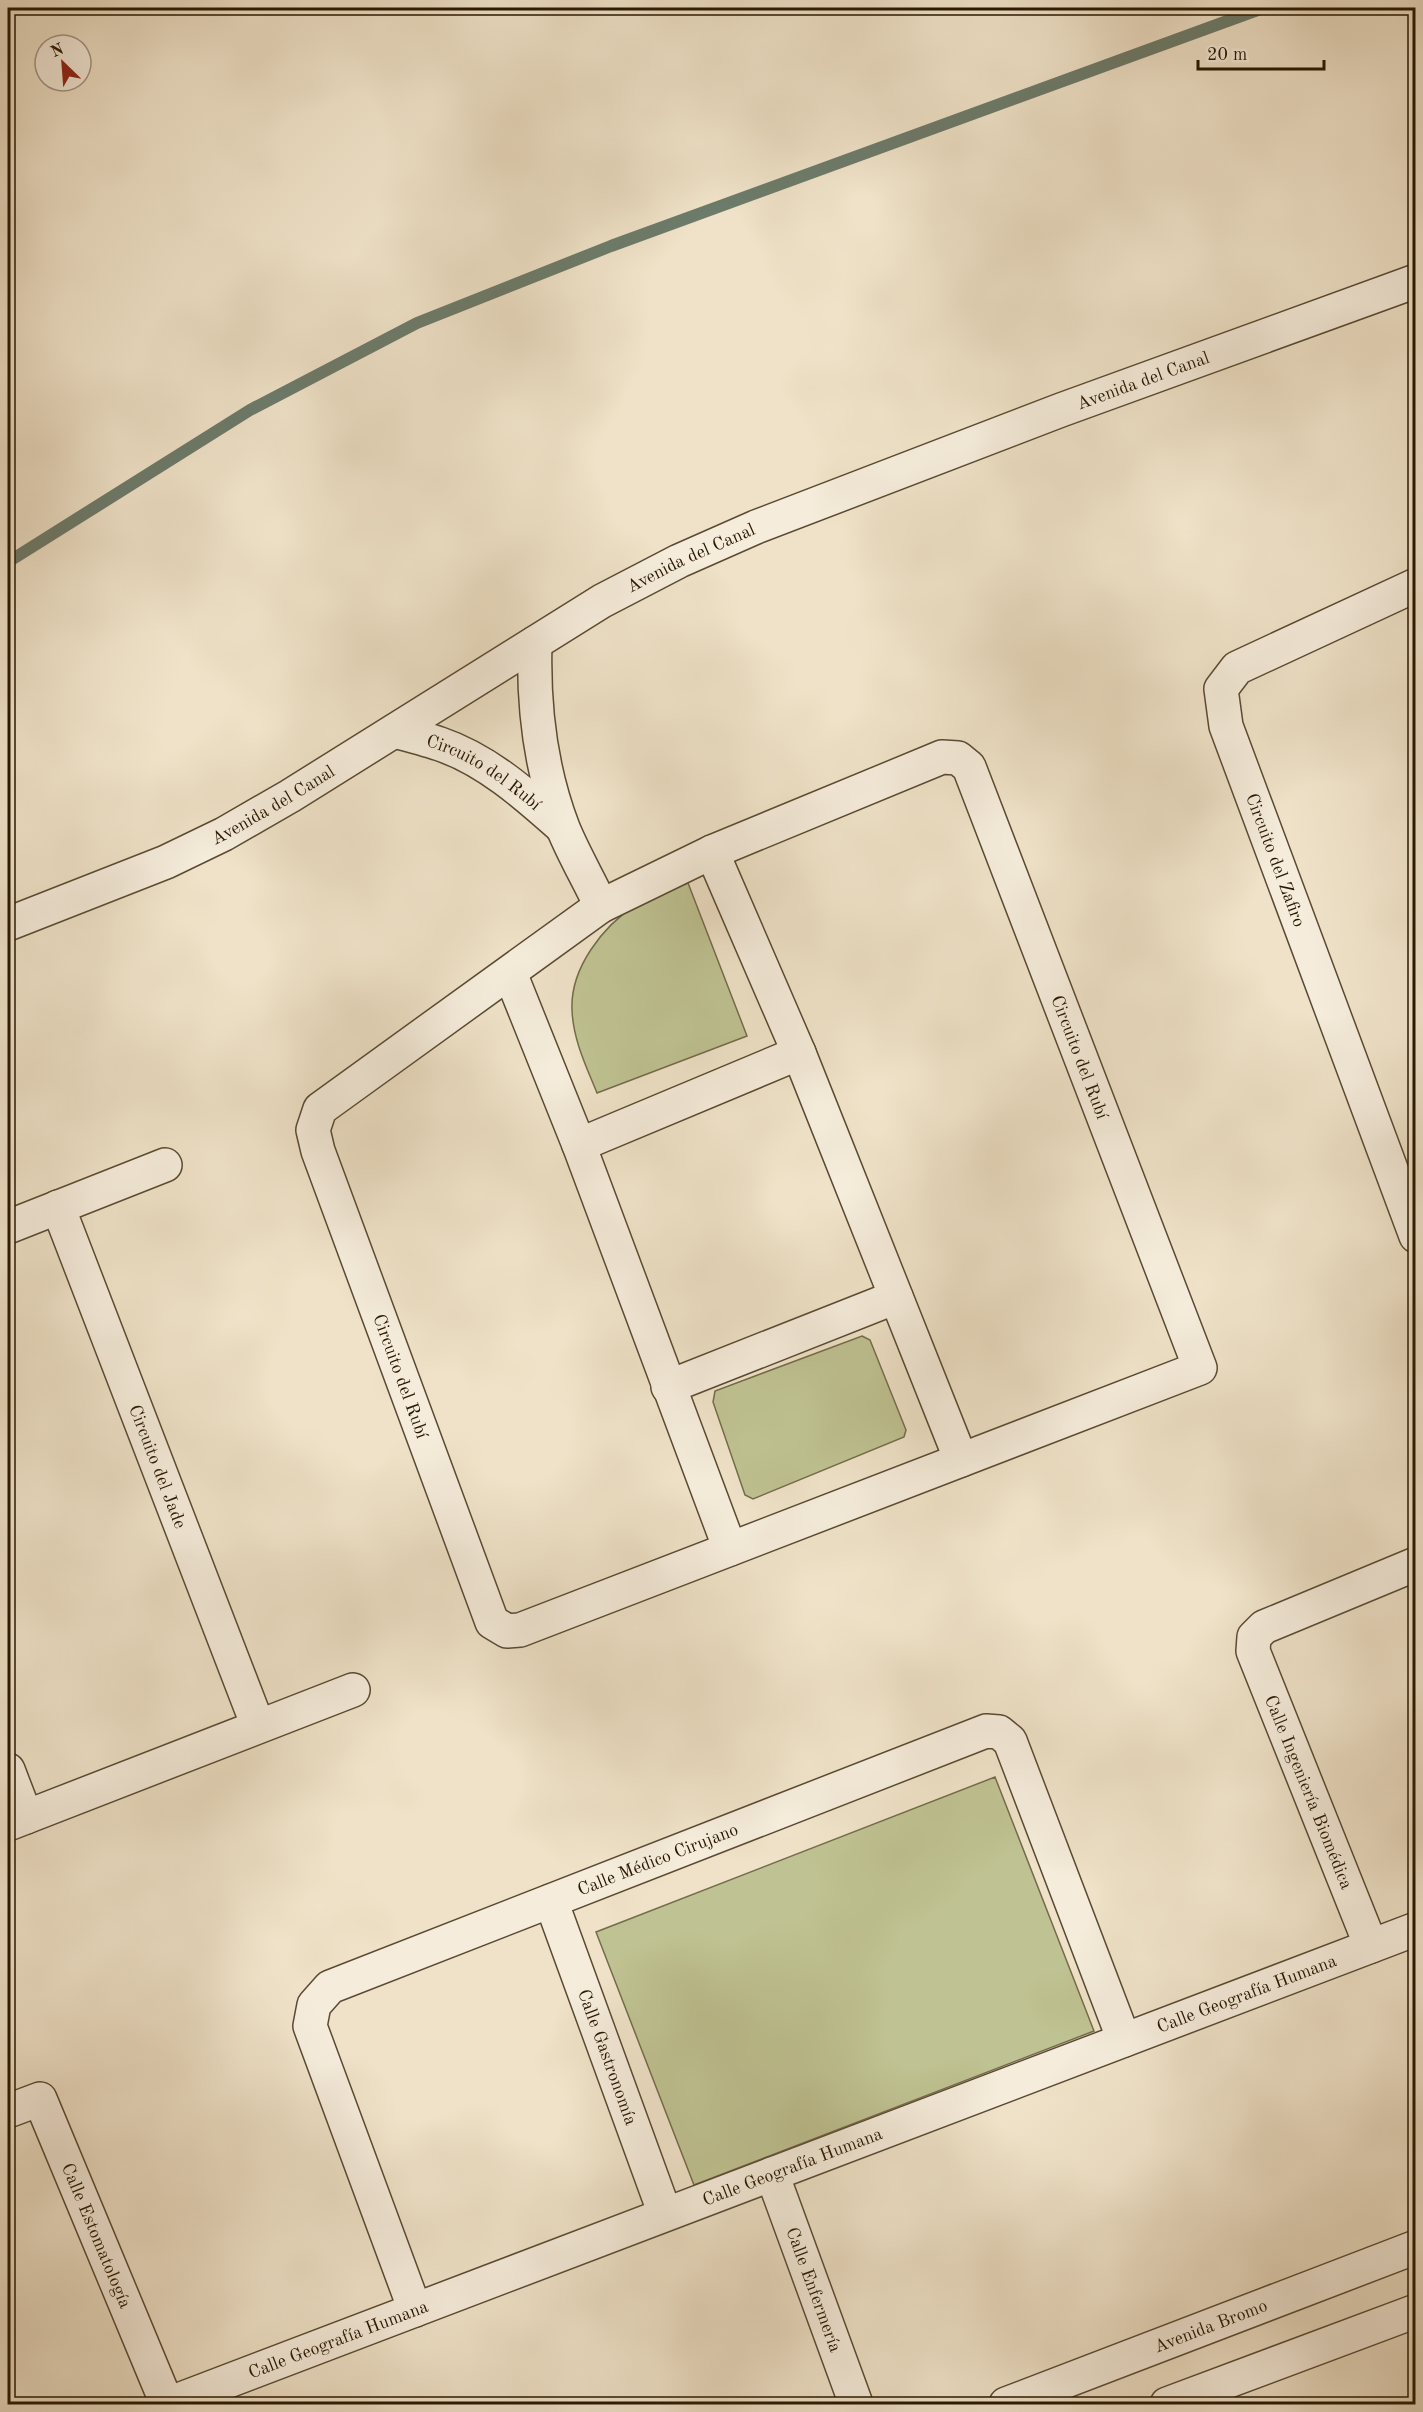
<svg xmlns="http://www.w3.org/2000/svg" width="1423" height="2412" font-family="'Old Standard TT',serif">
	<style>
		.green { fill: #bfc292; stroke: #746c4a; stroke-width: 1.5 }
		.lines { fill: none; stroke-linecap: round; stroke-linejoin: round }
		.stream { stroke: #6c7b6b; stroke-width: 12 }
		.minor-casing { stroke: #5a4a33; stroke-width: 36 }
		.minor { stroke: #f5ecdb; stroke-width: 33 }
		.labels { text-anchor: middle; stroke-width: 6; stroke-linejoin: round; paint-order: stroke }
		.street-label { font-size: 18px; fill: #281701; stroke: #f5ecdb }
	</style>
	<rect width="100%" height="100%" fill="#efe2c8"/>
	<filter id="stains"><feTurbulence type="fractalNoise" baseFrequency=".00333" numOctaves="4"/><feColorMatrix values="0 0 0 0 .2 0 0 0 0 .09 0 0 0 0 .02 0 0 0 .5 -.17"/></filter>
	<radialGradient id="worn" r=".72"><stop offset=".6" stop-color="#630" stop-opacity="0"/><stop offset="1" stop-color="#630" stop-opacity=".3"/></radialGradient>
	<g class="green">
		<path d="M688,883L747,1036L597,1093C586,1066 573,1039 572,1010C570,968 603,926 637,904C652,894 671,889 688,883Z"/>
		<polygon points="862,1336 870,1340 906,1430 904,1437 753,1499 745,1495 713,1402 715,1391"/>
		<polygon points="995,1777 1094,2031 694,2185 596,1932"/>
	</g>
	<g class="lines">
		<polyline class="stream" points="8,562 250,410 417,323 611,246 1263,8"/>
		<g class="minor-casing">
			<g id="minor">
				<path id="s1" d="M1416,585L1237,668L1221,689L1226,726L1416,1236"/>
				<path d="M535,643C533,707 540,768 563,828C574,855 589,880 601,906"/>
				<path id="s2" d="M395,731C410,735 425,739 440,744C487,760 526,795 562,827"/>
				<polygon points="942,757 958,758 969,767 1200,1368 520,1630 507,1631 492,1622 318,1151 313,1130 320,1109 601,906 712,852"/>
				<polyline points="712,852 799,1053 961,1460"/>
				<path id="s3" d="M8,924L166,862L224,834L290,796L602,601L679,561L756,527L1061,410L1416,281"/>
				<polyline points="510,973 579,1145 730,1549"/>
				<polyline points="579,1145 799,1053"/>
				<path id="s4" d="M58,1207L258,1726"/>
				<polyline points="8,1227 165,1165"/>
				<polyline points="668,1387 896,1297"/>
				<polyline points="8,1770 26,1817"/>
				<polyline points="8,1824 353,1690"/>
				<path id="s5" d="M551,1901L665,2214"/>
				<polyline points="1371,1946 1253,1651 1254,1637 1264,1627 1416,1564"/>
				<path id="s6" d="M8,2111L40,2099L167,2404"/>
				<path id="s7" d="M772,2174L856,2404"/>
				<path id="s8" d="M415,2310L310,2026L314,2005L330,1987L986,1731L999,1732L1010,1741L1124,2040"/>
				<path id="s9" d="M168,2404L1416,1929"/>
				<path id="s10" d="M1006,2404L1416,2247"/>
				<polyline points="1167,2404 1416,2311"/>
			</g>
		</g>
		<use href="#minor" class="minor"/>
	</g>
	<g class="labels">
		<g class="street-label">
			<text dy="6" stroke="none"><textPath href="#s3" startOffset="1263">Avenida del Canal</textPath></text>
			<text dy="6" stroke="none"><textPath href="#s3" startOffset="777">Avenida del Canal</textPath></text>
			<text dy="6" stroke="none"><textPath href="#s2" startOffset="99">Circuito del Rubí</textPath></text>
			<text dy="6" stroke="none"><textPath href="#s3" startOffset="291">Avenida del Canal</textPath></text>
			<text dy="6" stroke="none"><textPath href="#s1" startOffset="404">Circuito del Zafiro</textPath></text>
			<text transform="translate(1080 1057) rotate(69)" y="6">Circuito del Rubí</text>
			<text transform="translate(401 1376) rotate(70)" y="6">Circuito del Rubí</text>
			<text dy="6" stroke="none"><textPath href="#s4" startOffset="278">Circuito del Jade</textPath></text>
			<text transform="translate(1309 1792) rotate(68)" y="6">Calle Ingeniería Biomédica</text>
			<text dy="6" stroke="none"><textPath href="#s8" startOffset="700">Calle Médico Cirujano</textPath></text>
			<text dy="6" stroke="none"><textPath href="#s9" startOffset="1154">Calle Geografía Humana</textPath></text>
			<text dy="6" stroke="none"><textPath href="#s5" startOffset="166">Calle Gastronomía</textPath></text>
			<text dy="6" stroke="none"><textPath href="#s9" startOffset="668">Calle Geografía Humana</textPath></text>
			<text dy="6" stroke="none"><textPath href="#s6" startOffset="182">Calle Estomatología</textPath></text>
			<text dy="6" stroke="none"><textPath href="#s7" startOffset="123">Calle Enfermería</textPath></text>
			<text dy="6" stroke="none"><textPath href="#s10" startOffset="219">Avenida Bromo</textPath></text>
			<text dy="6" stroke="none"><textPath href="#s9" startOffset="182">Calle Geografía Humana</textPath></text>
		</g>
	</g>
	<rect width="1423" height="2412" fill="none" stroke="#efe2c8" stroke-width="30"/>
	<rect x="9" y="9" width="1405" height="2394" fill="none" stroke="#281701" stroke-width="3"/>
	<rect x="15" y="15" width="1393" height="2382" fill="none" stroke="#281701" stroke-width="1.5"/>
	<g transform="translate(63 63) rotate(335)"><circle r="28" fill="#f5ecdb" stroke="#a39784" stroke-width="1.5"/>
	<path d="M0-4.5L10 22L0 15L-10 22Z" fill="#8f2418"/>
	<text y="-9" font-size="16" font-weight="bold" text-anchor="middle" fill="#281701">N</text>
	</g>
	<path d="M1198 60v9h126v-9" fill="none" stroke="#281701" stroke-width="3"/>
	<text x="1207" y="60" font-size="18" fill="#281701" stroke="#f5ecdb" stroke-width="4.5" paint-order="stroke">20 m</text>
	<rect width="100%" height="100%" filter="url(#stains)"/>
	<rect width="100%" height="100%" fill="url(#worn)"/>
</svg>
